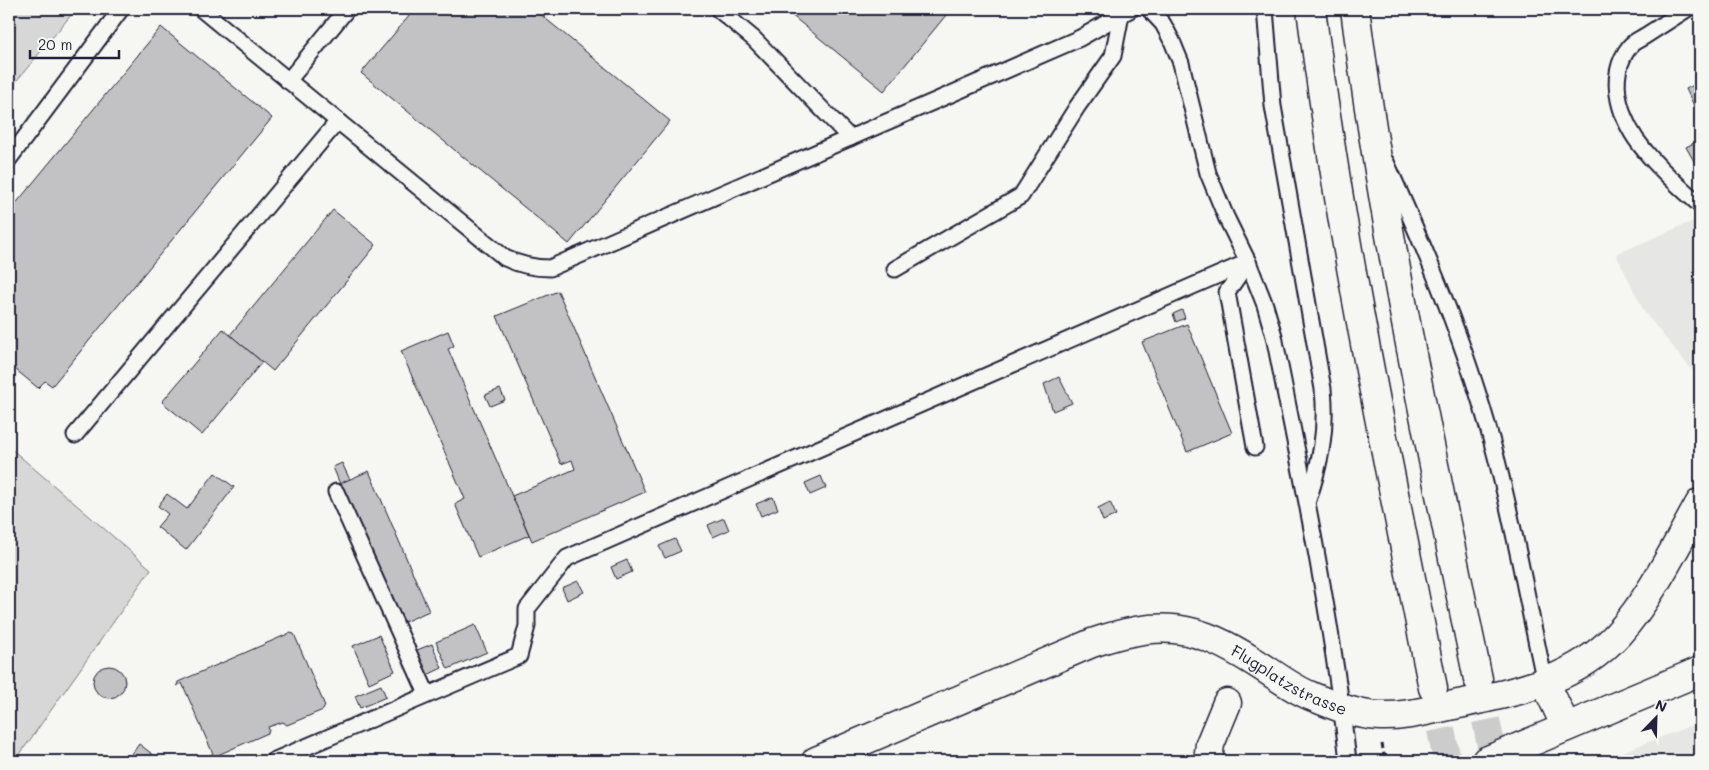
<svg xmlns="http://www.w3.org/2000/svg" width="1709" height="770" font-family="Mali,sans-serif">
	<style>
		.built { fill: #e6e6e4 }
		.green { fill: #d7d7d7; stroke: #7c7c89 }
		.building { fill: #c2c2c4; stroke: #22223b }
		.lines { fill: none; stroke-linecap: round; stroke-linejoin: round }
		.highway-tunnel { stroke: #cccccd; stroke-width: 28; stroke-dasharray: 28 14; stroke-linecap: butt }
		.lane-casing { stroke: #22223b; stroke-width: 19 }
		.street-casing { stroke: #22223b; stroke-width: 31 }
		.highway-casing { stroke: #22223b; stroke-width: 31 }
		.path { stroke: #22223b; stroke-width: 3; stroke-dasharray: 5 4; stroke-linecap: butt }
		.lane { stroke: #f6f6f2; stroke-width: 15 }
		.street { stroke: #f6f6f2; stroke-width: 28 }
		.highway { stroke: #f6f6f2; stroke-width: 28 }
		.labels { text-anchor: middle; stroke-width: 4; stroke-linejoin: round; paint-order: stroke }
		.street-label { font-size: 16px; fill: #22223b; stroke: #f6f6f2 }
	</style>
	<rect width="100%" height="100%" fill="#f6f6f2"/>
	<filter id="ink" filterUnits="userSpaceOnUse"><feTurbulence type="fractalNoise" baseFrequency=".02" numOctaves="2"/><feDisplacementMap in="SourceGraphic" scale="10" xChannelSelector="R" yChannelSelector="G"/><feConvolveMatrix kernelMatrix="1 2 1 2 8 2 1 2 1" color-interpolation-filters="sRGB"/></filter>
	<g filter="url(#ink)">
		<g class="built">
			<polygon points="1700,218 1700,380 1645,313 1616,254"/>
			<polygon points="1700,722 1700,761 1599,761"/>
		</g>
		<g class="green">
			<polygon points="9,9 76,9 9,90"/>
			<polygon points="9,447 151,569 15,761 9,761"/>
		</g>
		<g class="building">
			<polygon points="415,9 534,9 670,121 569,244 361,73"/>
			<polygon points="784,9 951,9 884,91"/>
			<polygon points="161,27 272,118 52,386 45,381 38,388 9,364 9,212"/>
			<polygon points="1700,82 1700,118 1686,89"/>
			<polygon points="1700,140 1700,160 1695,163 1686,147"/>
			<polygon points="333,210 376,245 273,371 230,335"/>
			<polygon points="558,291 645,492 532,541 512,496 575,469 572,460 561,464 497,316"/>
			<polygon points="1182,310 1185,318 1176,322 1173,314"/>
			<polygon points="1187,324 1232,433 1187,452 1142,342"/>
			<polygon points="223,329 262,362 202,435 162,402"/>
			<polygon points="448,331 454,346 448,349 529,535 478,557 455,504 465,499 401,351"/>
			<polygon points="1059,377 1072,403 1053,411 1044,384"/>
			<polygon points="500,389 505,400 490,406 485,395"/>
			<polygon points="342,463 350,480 340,484 333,467"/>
			<polygon points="369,471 429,611 402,623 341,483"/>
			<polygon points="215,473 234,487 186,550 157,527 168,514 158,506 167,494 187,509"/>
			<polygon points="821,476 826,488 810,495 805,483"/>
			<polygon points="773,497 778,509 761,516 756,504"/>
			<polygon points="1110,502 1116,515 1103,521 1098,508"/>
			<polygon points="724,518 729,530 713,537 708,525"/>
			<polygon points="675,539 681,551 665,558 659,546"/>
			<polygon points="627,560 632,572 616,579 611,567"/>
			<polygon points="578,581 584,592 567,600 562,588"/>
			<polygon points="475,625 487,652 448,669 436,642"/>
			<polygon points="290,633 294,634 325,706 323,710 287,725 283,722 268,727 269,730 268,733 211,758 207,756 213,754 182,683 177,686 178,682"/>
			<polygon points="379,635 395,671 369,683 353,646"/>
			<polygon points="432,644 442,668 423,677 412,652"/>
			<circle cx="109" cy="682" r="16"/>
			<polygon points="381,685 386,697 360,708 355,696"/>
			<polygon points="139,744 160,760 160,761 127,761"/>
		</g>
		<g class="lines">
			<g class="highway-tunnel">
				<polyline points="1478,679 1494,761"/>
				<polyline points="1433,688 1447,761"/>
			</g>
			<g class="lane-casing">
				<g id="lane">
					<path d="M201,9L505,258C520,265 533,268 550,268L1080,38L1131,9"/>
					<polyline points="718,9 754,39 850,138"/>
					<path d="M1149,9L1163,24L1172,41L1181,63L1208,173L1226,217L1248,262L1265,305L1274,336C1302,477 1332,618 1348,761"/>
					<path d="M1265,9L1273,106L1323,389C1327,430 1321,461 1308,500"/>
					<path d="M1687,9C1673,18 1659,27 1645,36C1640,39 1633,42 1630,46C1604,79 1622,124 1645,151C1661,171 1681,188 1700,205"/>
					<polyline points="288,81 347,9"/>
					<polyline points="9,159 121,9"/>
					<path d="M1386,162C1427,253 1466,345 1492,442C1514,521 1527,602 1545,682"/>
					<polyline points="1248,262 1227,292 1255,447"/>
					<polyline points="895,269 1021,196 1077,107 1113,56 1121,15"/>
					<polyline points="75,435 338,121"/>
					<polyline points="336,492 427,694"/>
					<polyline points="273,761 519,656 527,626 527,609 567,558 1248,262"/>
				</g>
			</g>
			<g class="street-casing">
				<g id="street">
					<polyline points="1545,682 1566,727"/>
					<path id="s1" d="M816,761L1092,643C1161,619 1195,624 1256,663C1274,674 1291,688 1311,696C1332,705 1356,715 1380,716C1405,717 1429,710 1454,705C1515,692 1574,682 1618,634C1652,596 1675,547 1700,503"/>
					<polyline points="1208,761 1210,744 1227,703"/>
					<polyline points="1486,761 1700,671"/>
				</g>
			</g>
			<g class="highway-casing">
				<g id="highway">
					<path d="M1311,9C1340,237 1388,462 1433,688"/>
					<path d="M1355,9C1384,234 1432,456 1478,679"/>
				</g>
			</g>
			<polyline class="path" points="1382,744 1385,761"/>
			<use href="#lane" class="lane"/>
			<use href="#street" class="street"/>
			<use href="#highway" class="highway"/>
		</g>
	</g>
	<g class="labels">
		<g class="street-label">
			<text dy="6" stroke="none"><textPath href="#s1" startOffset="511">Flugplatzstrasse</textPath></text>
		</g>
	</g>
	<rect width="1709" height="770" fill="none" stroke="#f6f6f2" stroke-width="30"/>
	<rect x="15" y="15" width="1679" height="740" fill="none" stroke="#22223b" stroke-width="2" filter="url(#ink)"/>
	<g transform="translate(1656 718) rotate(23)" stroke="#f6f6f2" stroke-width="4" paint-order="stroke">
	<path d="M0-4L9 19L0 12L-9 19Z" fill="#22223b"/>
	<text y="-8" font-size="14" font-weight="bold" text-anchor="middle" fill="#22223b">N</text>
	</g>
	<path d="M30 50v8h89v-8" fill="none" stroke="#22223b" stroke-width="2.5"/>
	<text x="38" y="50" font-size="15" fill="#22223b" stroke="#f6f6f2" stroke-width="4" paint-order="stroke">20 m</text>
</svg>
